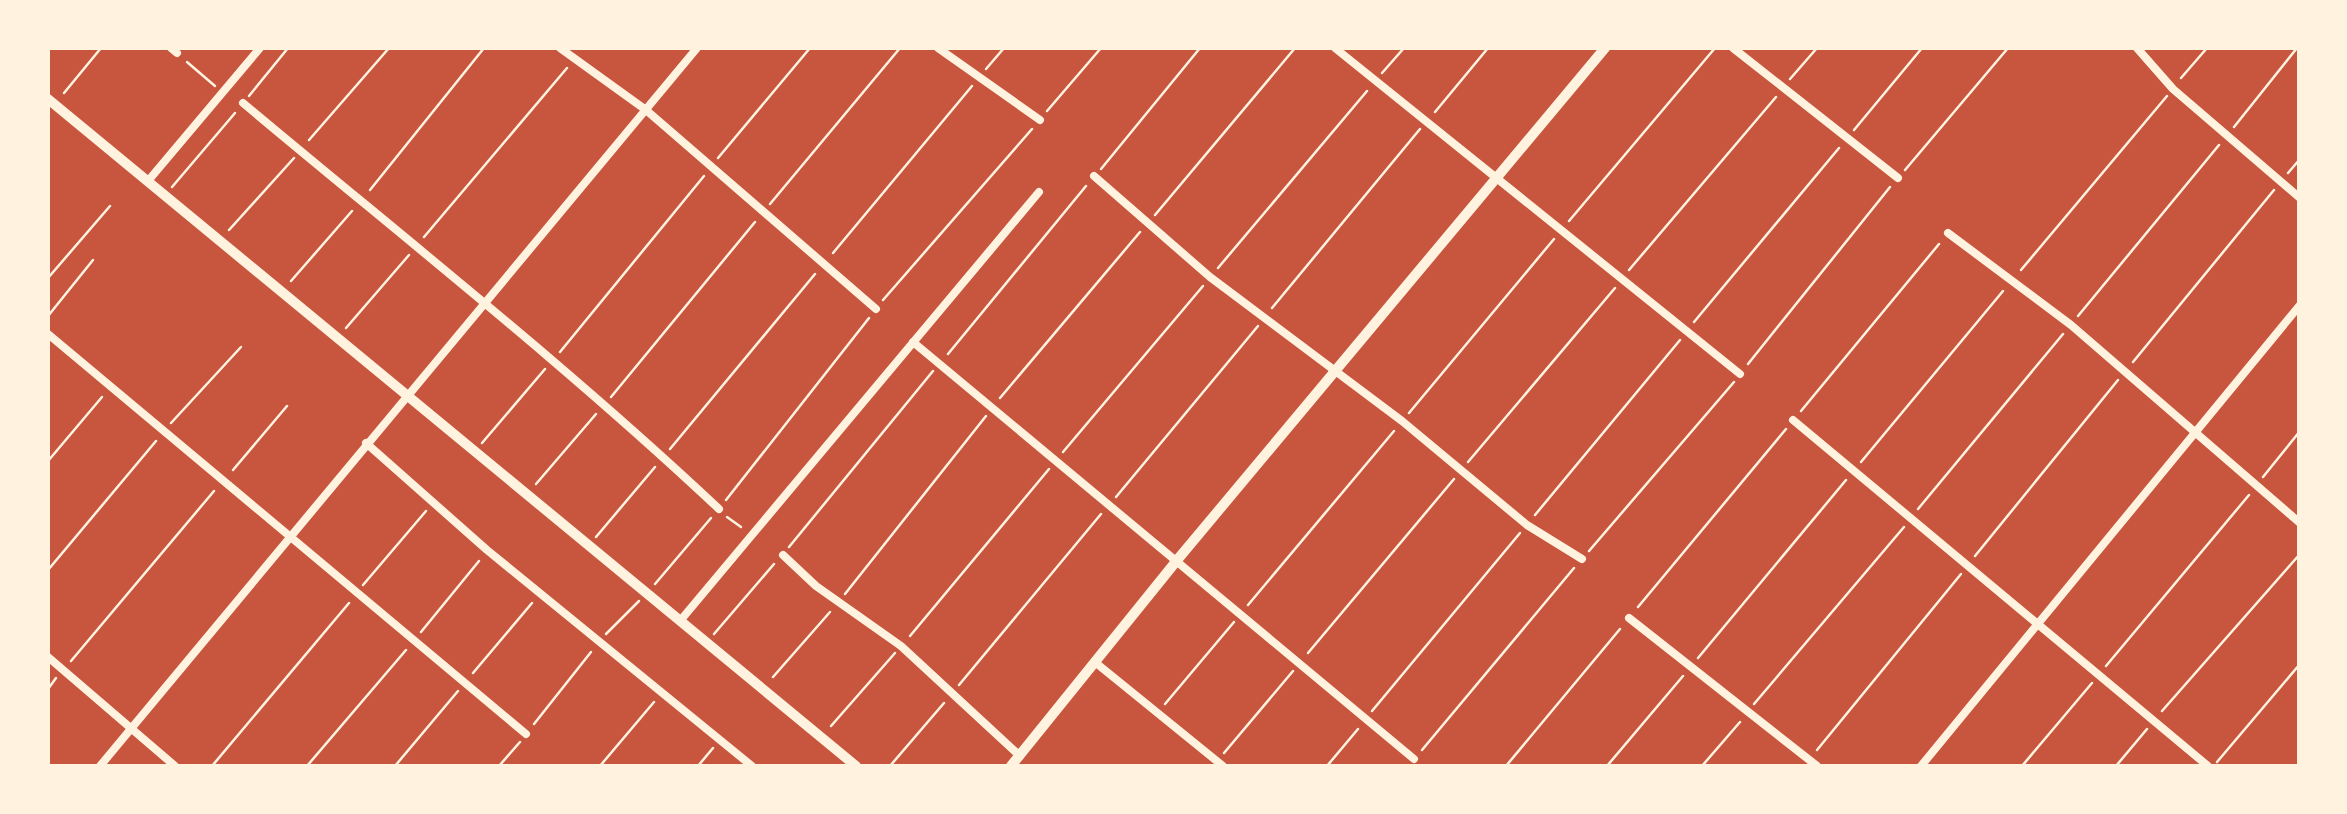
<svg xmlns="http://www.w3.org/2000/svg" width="2347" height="814" font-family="Helvetica,sans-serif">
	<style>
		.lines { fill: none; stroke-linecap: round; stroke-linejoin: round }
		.path { stroke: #fff3e0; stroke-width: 2.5 }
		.minor { stroke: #fff3e0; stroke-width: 8 }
		.tertiary { stroke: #fff3e0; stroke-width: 10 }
	</style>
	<rect width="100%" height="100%" fill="#c8553d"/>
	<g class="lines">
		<g class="path">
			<polyline points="187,62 215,86"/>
			<polyline points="986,69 1004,48"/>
			<polyline points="1382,73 1404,48"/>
			<polyline points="2181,78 2207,48"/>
			<polyline points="1790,79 1817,48"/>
			<polyline points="64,93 101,48"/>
			<polyline points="249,96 288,48"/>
			<polyline points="1047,111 1101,48"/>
			<polyline points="1435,112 1488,48"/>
			<polyline points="2234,127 2297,48"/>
			<polyline points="1854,130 1922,48"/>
			<polyline points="309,140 389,48"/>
			<polyline points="718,158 810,48"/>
			<polyline points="1101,169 1200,48"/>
			<polyline points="1905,170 2008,48"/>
			<polyline points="2288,173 2300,159"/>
			<polyline points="172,187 235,113"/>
			<polyline points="370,190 484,48"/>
			<polyline points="770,204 900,48"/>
			<polyline points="1155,215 1295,48"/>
			<polyline points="1569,221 1715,48"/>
			<polyline points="229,230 294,158"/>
			<polyline points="424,237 567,68"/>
			<polyline points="833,253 972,86"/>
			<polyline points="1218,268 1367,91"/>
			<polyline points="1629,270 1776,97"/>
			<polyline points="2021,270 2167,96"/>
			<polyline points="48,278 110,206"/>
			<polyline points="291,281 352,211"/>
			<polyline points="883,300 1032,129"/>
			<polyline points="1272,308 1420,129"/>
			<polyline points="48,316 93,260"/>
			<polyline points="2078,316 2219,145"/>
			<polyline points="1694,322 1839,148"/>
			<polyline points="346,328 409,255"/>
			<polyline points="560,352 704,176"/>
			<polyline points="948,354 1086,186"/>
			<polyline points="2133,362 2274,190"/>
			<polyline points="1748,364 1890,187"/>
			<polyline points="611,397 755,222"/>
			<polyline points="1000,398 1140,232"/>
			<polyline points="1801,411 1939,244"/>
			<polyline points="1409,413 1554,239"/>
			<polyline points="171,423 241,347"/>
			<polyline points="482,443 545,369"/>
			<polyline points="670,449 815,274"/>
			<polyline points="1063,452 1203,286"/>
			<polyline points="48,461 102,397"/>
			<polyline points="1468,462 1615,288"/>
			<polyline points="1861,462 2003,291"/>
			<polyline points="233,470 287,406"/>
			<polyline points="2263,477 2300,431"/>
			<polyline points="536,484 596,414"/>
			<polyline points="1116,497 1258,326"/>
			<polyline points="726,500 869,318"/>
			<polyline points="1918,509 2063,334"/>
			<polyline points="1535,515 1680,340"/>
			<polyline points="727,517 741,527"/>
			<polyline points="596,537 655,467"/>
			<polyline points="789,547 933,371"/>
			<polyline points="1589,551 1734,382"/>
			<polyline points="1975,556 2118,380"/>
			<polyline points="48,570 156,441"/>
			<polyline points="655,584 711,518"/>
			<polyline points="363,585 426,511"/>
			<polyline points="845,594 986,416"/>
			<polyline points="1248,605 1394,431"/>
			<polyline points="1638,607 1786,429"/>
			<polyline points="421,632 479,561"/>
			<polyline points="606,634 639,601"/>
			<polyline points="714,634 774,564"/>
			<polyline points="910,636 1049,469"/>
			<polyline points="1308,653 1454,479"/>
			<polyline points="1698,658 1846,480"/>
			<polyline points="71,661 214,491"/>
			<polyline points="2106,666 2249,495"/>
			<polyline points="473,673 532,603"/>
			<polyline points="773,677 830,612"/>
			<polyline points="959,685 1101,514"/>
			<polyline points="48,689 56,678"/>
			<polyline points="1165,704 1234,622"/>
			<polyline points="1754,704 1904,527"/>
			<polyline points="1372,711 1520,533"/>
			<polyline points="2162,711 2300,554"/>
			<polyline points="534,724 591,652"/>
			<polyline points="831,726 895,653"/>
			<polyline points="1422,750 1574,568"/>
			<polyline points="1817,750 1961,574"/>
			<polyline points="1224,753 1293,671"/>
			<polyline points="2217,762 2300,664"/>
			<polyline points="212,766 349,603"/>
			<polyline points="307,766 406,650"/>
			<polyline points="395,766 458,691"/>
			<polyline points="499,766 520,742"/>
			<polyline points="600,766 654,702"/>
			<polyline points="698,766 713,748"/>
			<polyline points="890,766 944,703"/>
			<polyline points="1327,766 1358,729"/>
			<polyline points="1506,766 1620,629"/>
			<polyline points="1607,766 1683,676"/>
			<polyline points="1702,766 1740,722"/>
			<polyline points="2022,766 2092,683"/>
			<polyline points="2116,766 2147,729"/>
		</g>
		<g class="minor">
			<polyline points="171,48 177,53"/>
			<polyline points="560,48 646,110 876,309"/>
			<polyline points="938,48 1040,120"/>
			<polyline points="1335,48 1740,374"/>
			<polyline points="1733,48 1898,178"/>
			<polyline points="2137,48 2173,89 2300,198"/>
			<path d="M243,103C403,237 567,366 719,509"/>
			<polyline points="1094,176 1210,277 1402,421 1527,525 1582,559"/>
			<polyline points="148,181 260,48"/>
			<polyline points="1948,233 2071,325 2300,523"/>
			<polyline points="48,334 526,734"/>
			<polyline points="913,342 1414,759"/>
			<polyline points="1793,420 2208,766"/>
			<polyline points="366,443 487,550 752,766"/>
			<polyline points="783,555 816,586 901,646 1020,756"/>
			<polyline points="1629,618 1817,766"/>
			<polyline points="680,621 1039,192"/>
			<polyline points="48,657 175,766"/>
			<polyline points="1096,663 1223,766"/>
			<polyline points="100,766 697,48"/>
			<polyline points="1921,766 2300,305"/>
		</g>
		<g class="tertiary">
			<polyline points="48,99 856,766"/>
			<polyline points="1011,766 1178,559 1605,48"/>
		</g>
	</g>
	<rect width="2347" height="814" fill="none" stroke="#fff3e0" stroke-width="100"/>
</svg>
